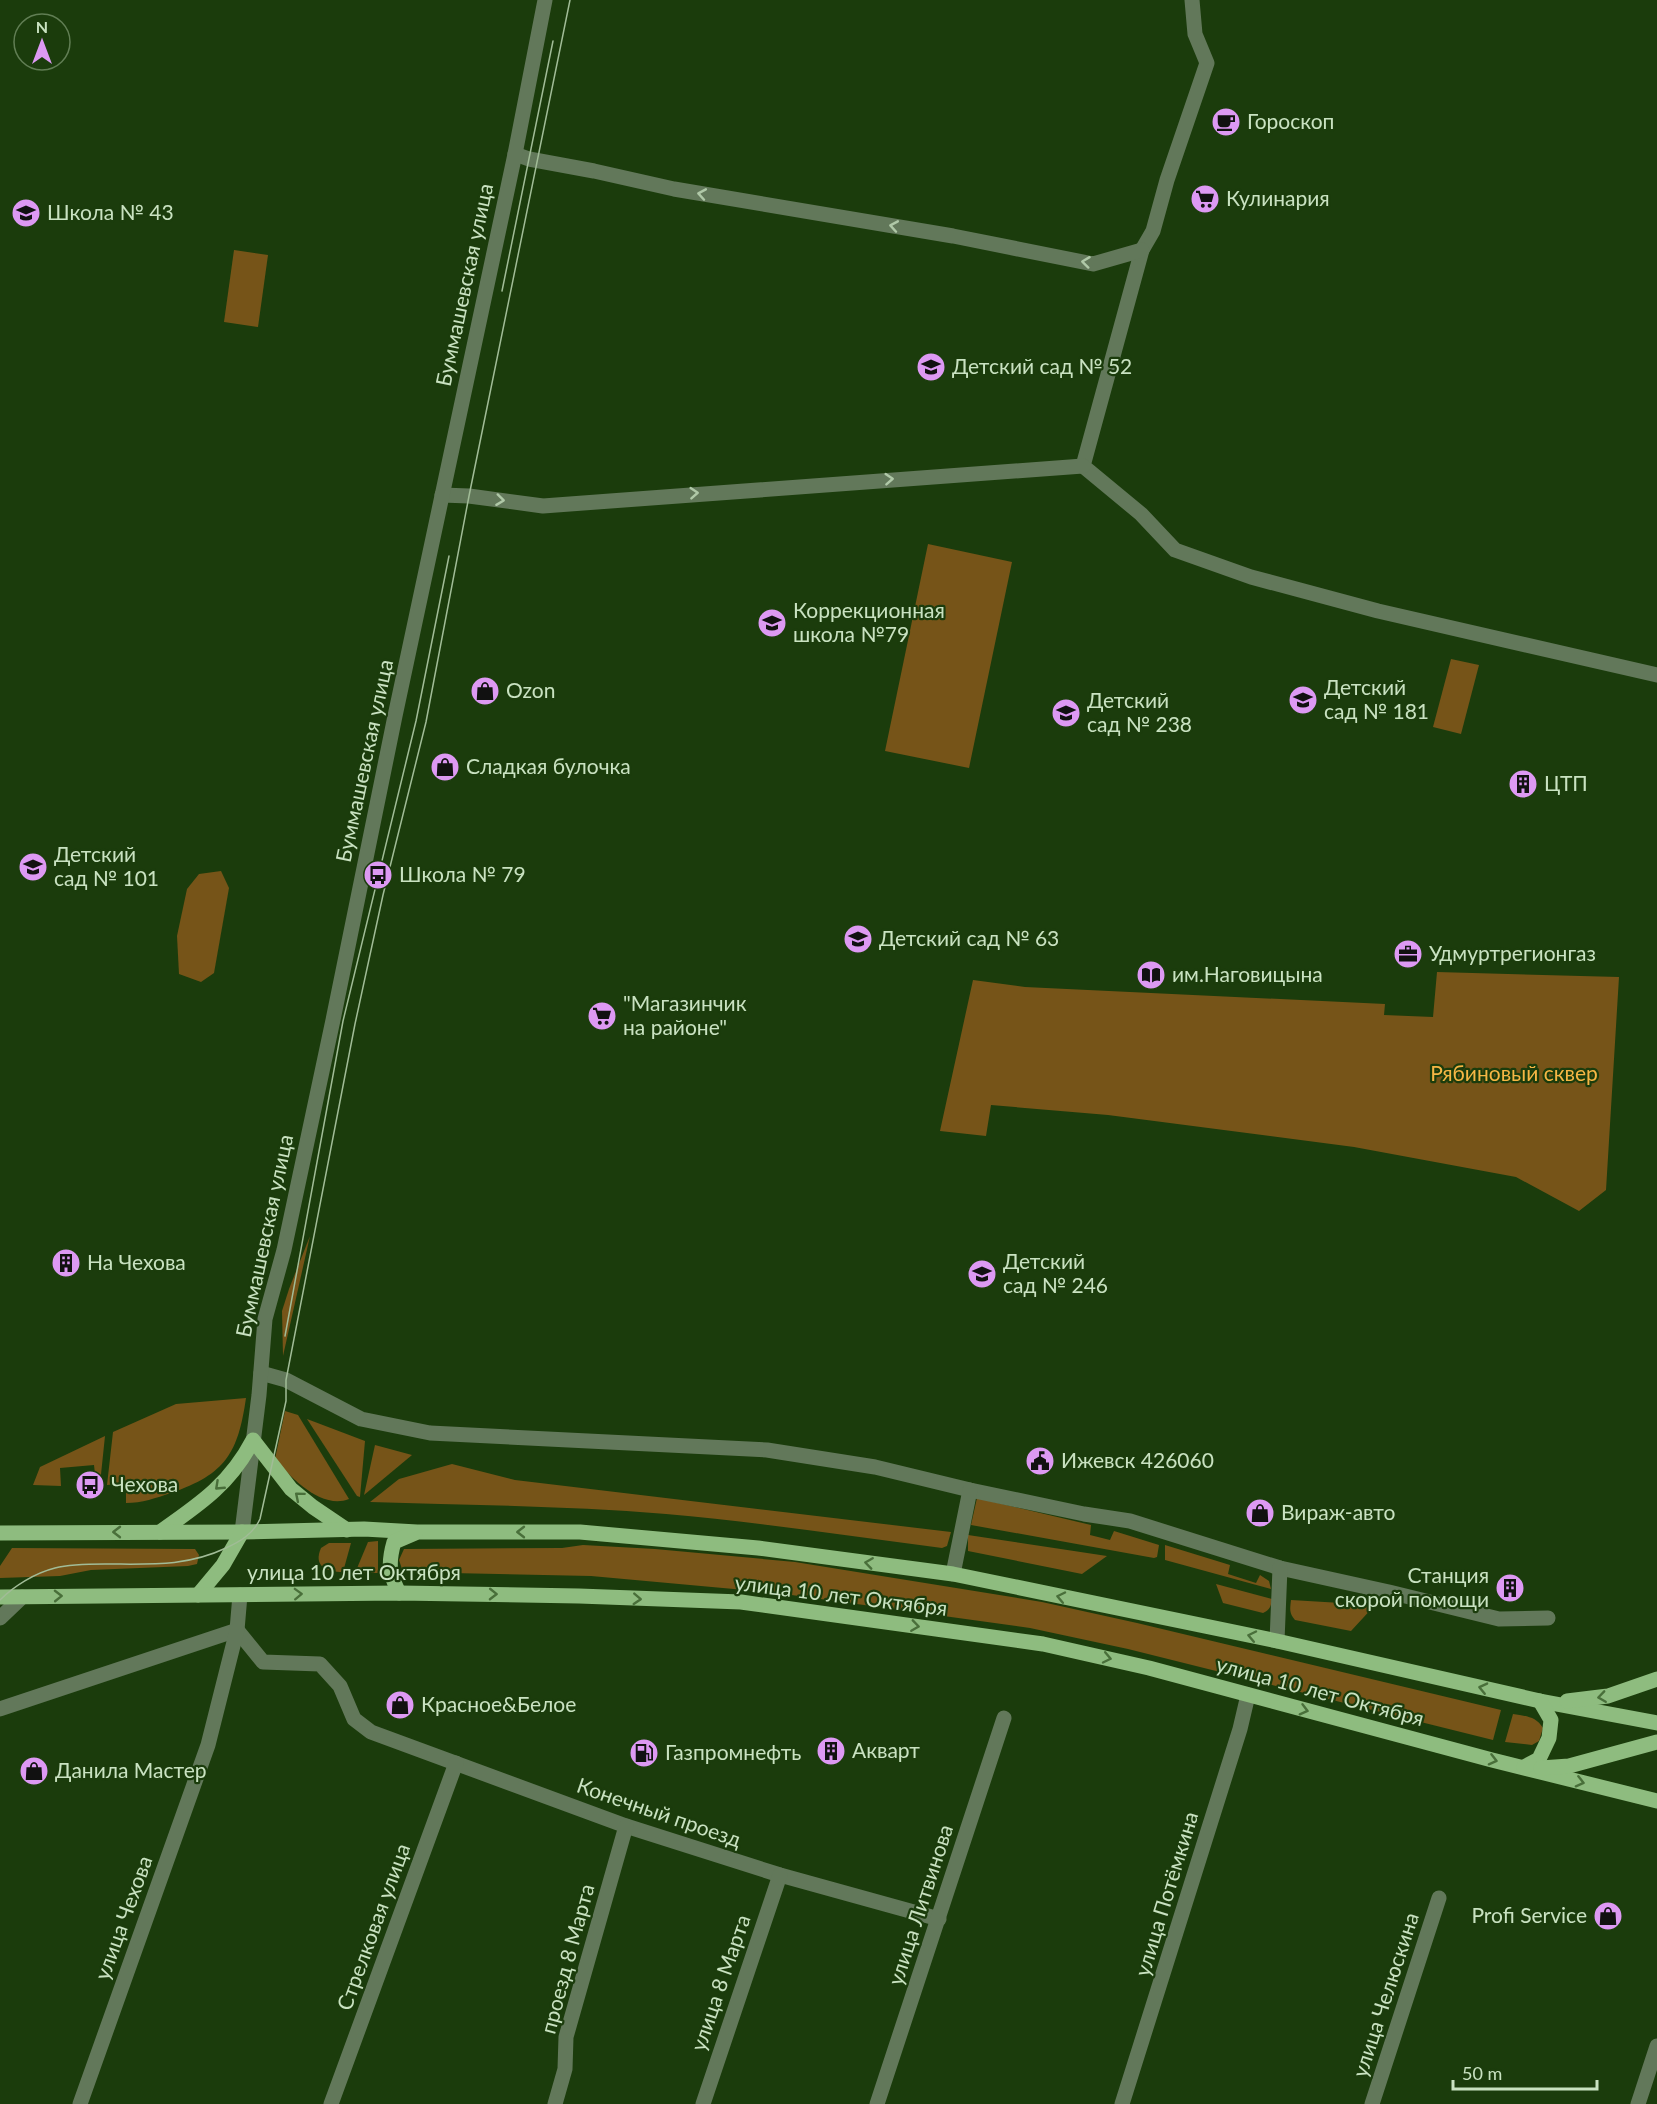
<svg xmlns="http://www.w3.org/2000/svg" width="1657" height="2104" font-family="Lato,sans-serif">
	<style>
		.green { fill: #765418 }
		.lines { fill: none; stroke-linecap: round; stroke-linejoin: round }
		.minor { stroke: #62785a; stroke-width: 15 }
		.major { stroke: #8ebc7f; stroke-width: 15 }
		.tram { stroke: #a1bc97; stroke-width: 1.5 }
		.oneway { stroke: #afc8a7 }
		.oneway2 { stroke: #496f3a }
		.labels { text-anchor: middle; stroke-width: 4.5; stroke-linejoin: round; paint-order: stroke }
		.poi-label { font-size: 21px; fill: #c9e2c1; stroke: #1b3c0c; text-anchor: start }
		.street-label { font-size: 21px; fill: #c9e2c1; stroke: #1b3c0c }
		.park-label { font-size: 21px; fill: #f6b645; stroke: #1b3c0c }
	</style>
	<rect width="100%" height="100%" fill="#1b3c0c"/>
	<g class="green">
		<polygon points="234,250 268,255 258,327 224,322"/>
		<polygon points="928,544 1012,562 969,768 885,751"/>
		<polygon points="1451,659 1479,665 1461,734 1433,727"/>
		<polygon points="221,871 229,888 214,973 201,982 179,974 177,936 187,889 199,874"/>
		<polygon points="1437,972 1619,977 1606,1190 1579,1211 1516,1177 1354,1147 1108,1115 991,1105 986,1136 940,1131 973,980 1025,987 1385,1004 1384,1015 1433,1017"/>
		<polygon points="310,1236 283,1356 282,1311 289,1289"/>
		<path d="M246,1398C238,1453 226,1474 171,1493C156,1498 142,1503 126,1503V1483L107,1485L113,1432L176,1404Z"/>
		<path d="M285,1411L298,1415L349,1499C322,1510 291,1478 275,1459Z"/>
		<polygon points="307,1419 365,1441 360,1497 357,1496"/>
		<polygon points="105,1436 100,1484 96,1483 94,1465 60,1468 61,1486 33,1485 40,1467"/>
		<polygon points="375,1445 412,1455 364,1495"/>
		<path d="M452,1464L515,1480L951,1532L947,1546L942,1548C850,1536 759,1522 666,1514C568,1506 469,1505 370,1502L399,1479Z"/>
		<polygon points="977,1498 1091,1525 1090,1535 1110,1540 1114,1531 1159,1545 1157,1557 1154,1558 971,1525"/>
		<polygon points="968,1535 1107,1556 1082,1574 968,1551"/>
		<polygon points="378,1541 378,1573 355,1573 368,1542"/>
		<path d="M329,1543H351L343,1572C326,1572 313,1566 321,1548Z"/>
		<polygon points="583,1545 655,1549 795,1562 1042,1602 1137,1623 1501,1710 1493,1740 1128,1649 1030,1628 777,1593 591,1576 403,1572 399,1560 404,1549 562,1548"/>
		<polygon points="1165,1545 1230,1565 1228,1574 1256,1583 1260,1575 1269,1581 1271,1589 1165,1560"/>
		<polygon points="12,1548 195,1549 199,1555 197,1564 188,1566 91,1570 60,1576 0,1578 0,1566"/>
		<path d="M1216,1584L1272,1599C1271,1606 1270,1610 1263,1613L1223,1603Z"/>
		<path d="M1291,1600L1375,1605L1351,1631L1295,1620C1289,1613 1290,1609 1291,1600Z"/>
		<path d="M1513,1714C1525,1716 1536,1716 1543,1728L1539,1741L1532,1745L1505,1742Z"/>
	</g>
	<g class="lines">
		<g class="minor">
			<polyline points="1192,0 1195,34 1207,63 1167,180 1153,231 1142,250 1083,466 1141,514 1175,550 1251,577 1378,611 1657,675"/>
			<polyline points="515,154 529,159 594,171 674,189 953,236 1093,264 1142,250"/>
			<polyline points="442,495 469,496 543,506 1083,466"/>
			<polyline points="261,1373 286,1380 361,1419 430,1433 767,1450 875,1467 970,1490 1084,1514 1130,1521 1280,1568 1389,1592 1499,1619 1548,1618"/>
			<polyline points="242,1532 259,1395 265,1319 284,1250 333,1020 395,716 515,154 545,0"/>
			<polyline points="953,1574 970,1490"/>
			<polyline points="0,1618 22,1597"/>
			<polyline points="237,1630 263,1662 320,1664 340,1686 354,1719 371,1732 626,1826 780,1875 939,1919"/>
			<polyline points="1277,1641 1280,1568"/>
			<polyline points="0,1709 237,1630"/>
			<polyline points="80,2104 208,1745 237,1630 240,1595"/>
			<polyline points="331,2104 456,1763"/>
			<polyline points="555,2104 565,2069 566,2037 626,1826"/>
			<polyline points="703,2104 780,1875"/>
			<polyline points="877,2104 1004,1718"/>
			<polyline points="1122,2104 1240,1729 1248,1695"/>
			<polyline points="1372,2104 1439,1898"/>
			<polyline points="1638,2104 1657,2046"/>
		</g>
		<g class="major">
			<path d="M160,1532C200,1504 230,1484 253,1440L291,1489L313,1507L347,1530"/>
			<polyline points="0,1533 242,1532 364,1529 417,1532 580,1532 758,1548 953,1574 1277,1641 1540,1701 1657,1723"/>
			<path d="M399,1593C389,1573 388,1563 394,1542L415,1533"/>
			<polyline points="198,1595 223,1565 242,1532"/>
			<polyline points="0,1597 399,1593 579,1596 741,1602 1043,1644 1149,1668 1492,1760 1657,1801"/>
			<polyline points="1567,1701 1608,1696 1657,1679"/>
			<polyline points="1524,1767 1539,1759 1549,1738 1551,1720 1540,1701"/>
			<polyline points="1541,1768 1569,1766 1657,1742"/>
		</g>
		<g class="tram">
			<polyline points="502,291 553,41"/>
			<polyline points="285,1336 343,1021 416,721 449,556"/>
			<path d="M0,1600C14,1586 35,1573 55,1568C71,1564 88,1564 105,1564C149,1564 186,1567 226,1548C241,1541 253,1534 260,1519L286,1401V1380L355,1024L383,895L426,722L469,496L570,0"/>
		</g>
	</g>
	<defs><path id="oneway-chevron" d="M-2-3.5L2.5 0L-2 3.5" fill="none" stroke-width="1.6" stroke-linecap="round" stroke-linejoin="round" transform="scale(1.5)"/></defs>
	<g class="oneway">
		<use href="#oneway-chevron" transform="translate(702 194) rotate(-170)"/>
		<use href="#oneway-chevron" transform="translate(894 226) rotate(-170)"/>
		<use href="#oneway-chevron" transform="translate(1086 262) rotate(-173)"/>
		<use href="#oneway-chevron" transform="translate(889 479) rotate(-4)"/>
		<use href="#oneway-chevron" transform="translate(694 493) rotate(-4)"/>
		<use href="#oneway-chevron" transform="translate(500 500) rotate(7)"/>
	</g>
	<g class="oneway2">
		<use href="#oneway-chevron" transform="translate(219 1486) rotate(137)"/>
		<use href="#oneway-chevron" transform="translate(299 1496) rotate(-140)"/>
		<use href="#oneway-chevron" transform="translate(117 1532) rotate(180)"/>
		<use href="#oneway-chevron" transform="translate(521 1532) rotate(-180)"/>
		<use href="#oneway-chevron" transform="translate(869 1563) rotate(-172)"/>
		<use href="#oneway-chevron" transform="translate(298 1594) rotate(-2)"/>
		<use href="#oneway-chevron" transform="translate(493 1594) rotate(1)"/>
		<use href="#oneway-chevron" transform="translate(58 1596) rotate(-1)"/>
		<use href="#oneway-chevron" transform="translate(1061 1597) rotate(-168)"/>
		<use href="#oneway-chevron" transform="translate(637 1599) rotate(3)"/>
		<use href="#oneway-chevron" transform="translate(915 1626) rotate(8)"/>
		<use href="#oneway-chevron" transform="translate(1252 1636) rotate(-168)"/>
		<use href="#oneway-chevron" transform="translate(1107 1658) rotate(12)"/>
		<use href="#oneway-chevron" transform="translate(1483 1688) rotate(-167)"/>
		<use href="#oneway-chevron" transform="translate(1602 1697) rotate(172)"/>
		<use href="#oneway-chevron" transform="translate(1304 1710) rotate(15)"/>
		<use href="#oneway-chevron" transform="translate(1493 1760) rotate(14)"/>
		<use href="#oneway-chevron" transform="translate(1580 1782) rotate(14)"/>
	</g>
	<defs>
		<g id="cafe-disc" transform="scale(1.5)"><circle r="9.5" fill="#dd99f3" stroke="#1b3c0c"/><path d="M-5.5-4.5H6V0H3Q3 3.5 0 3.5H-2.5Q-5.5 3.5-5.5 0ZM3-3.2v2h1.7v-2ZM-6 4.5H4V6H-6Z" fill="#111"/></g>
		<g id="supermarket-disc" transform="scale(1.5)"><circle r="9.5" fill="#dd99f3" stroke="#1b3c0c"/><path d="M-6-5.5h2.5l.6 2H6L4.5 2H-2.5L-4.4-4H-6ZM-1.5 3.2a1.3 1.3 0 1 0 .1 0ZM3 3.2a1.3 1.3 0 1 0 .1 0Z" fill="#111"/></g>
		<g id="school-disc" transform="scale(1.5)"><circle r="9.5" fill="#dd99f3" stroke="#1b3c0c"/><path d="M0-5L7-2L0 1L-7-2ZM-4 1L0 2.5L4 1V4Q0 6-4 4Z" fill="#111"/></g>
		<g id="shop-disc" transform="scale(1.5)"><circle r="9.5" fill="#dd99f3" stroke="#1b3c0c"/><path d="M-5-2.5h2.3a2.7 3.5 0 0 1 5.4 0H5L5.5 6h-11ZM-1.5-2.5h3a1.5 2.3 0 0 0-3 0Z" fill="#111"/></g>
		<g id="building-disc" transform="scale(1.5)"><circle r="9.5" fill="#dd99f3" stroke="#1b3c0c"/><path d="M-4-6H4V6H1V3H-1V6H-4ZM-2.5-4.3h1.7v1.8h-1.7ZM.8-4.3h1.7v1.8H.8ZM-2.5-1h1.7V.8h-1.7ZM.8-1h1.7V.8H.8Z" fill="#111"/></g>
		<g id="bus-disc" transform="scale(1.5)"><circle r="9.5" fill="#dd99f3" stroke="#1b3c0c"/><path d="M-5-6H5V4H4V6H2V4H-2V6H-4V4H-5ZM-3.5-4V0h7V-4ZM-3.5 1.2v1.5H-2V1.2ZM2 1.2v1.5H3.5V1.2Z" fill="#111"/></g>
		<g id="office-disc" transform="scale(1.5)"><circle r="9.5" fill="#dd99f3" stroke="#1b3c0c"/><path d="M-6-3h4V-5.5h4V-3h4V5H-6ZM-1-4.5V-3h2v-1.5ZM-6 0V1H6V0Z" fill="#111"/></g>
		<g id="library-disc" transform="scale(1.5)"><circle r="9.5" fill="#dd99f3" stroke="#1b3c0c"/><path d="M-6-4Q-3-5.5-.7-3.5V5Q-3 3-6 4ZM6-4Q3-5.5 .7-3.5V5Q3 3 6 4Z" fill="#111"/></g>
		<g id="civic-disc" transform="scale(1.5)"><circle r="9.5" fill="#dd99f3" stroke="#1b3c0c"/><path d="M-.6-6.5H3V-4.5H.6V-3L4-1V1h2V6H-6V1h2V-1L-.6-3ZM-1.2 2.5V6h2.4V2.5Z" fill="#111"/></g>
		<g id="fuel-disc" transform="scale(1.5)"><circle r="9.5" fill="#dd99f3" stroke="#1b3c0c"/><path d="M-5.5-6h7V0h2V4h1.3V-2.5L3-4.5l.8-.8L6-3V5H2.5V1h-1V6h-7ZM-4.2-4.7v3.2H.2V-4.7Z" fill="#111"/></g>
	</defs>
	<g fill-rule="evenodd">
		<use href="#cafe-disc" x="1226" y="122"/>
		<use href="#supermarket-disc" x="1205" y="199"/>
		<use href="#school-disc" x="26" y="213"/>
		<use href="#school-disc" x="931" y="367"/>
		<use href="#school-disc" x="772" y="623"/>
		<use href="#shop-disc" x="485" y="691"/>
		<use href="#school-disc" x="1303" y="700"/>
		<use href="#school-disc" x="1066" y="713"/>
		<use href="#shop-disc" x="445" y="767"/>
		<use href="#building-disc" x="1523" y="784"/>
		<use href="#school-disc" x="33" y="867"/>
		<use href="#bus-disc" x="378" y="875"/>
		<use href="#school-disc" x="858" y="939"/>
		<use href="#office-disc" x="1408" y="954"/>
		<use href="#library-disc" x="1151" y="975"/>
		<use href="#supermarket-disc" x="602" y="1016"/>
		<use href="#building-disc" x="66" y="1263"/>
		<use href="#school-disc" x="982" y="1274"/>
		<use href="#civic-disc" x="1040" y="1461"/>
		<use href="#bus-disc" x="90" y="1485"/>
		<use href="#shop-disc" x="1260" y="1513"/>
		<use href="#building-disc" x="1510" y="1588"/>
		<use href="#shop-disc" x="400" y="1705"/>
		<use href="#building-disc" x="831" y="1751"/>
		<use href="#fuel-disc" x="644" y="1753"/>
		<use href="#shop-disc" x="34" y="1771"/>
		<use href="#shop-disc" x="1608" y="1916"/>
	</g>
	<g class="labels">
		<g class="poi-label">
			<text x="1247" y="129">Гороскоп</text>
			<text x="1226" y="206">Кулинария</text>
			<text x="47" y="220">Школа № 43</text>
			<text x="952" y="374">Детский сад № 52</text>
			<text x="793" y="618">Коррекционная<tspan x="793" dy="24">школа №79</tspan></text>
			<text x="1324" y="695">Детский<tspan x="1324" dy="24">сад № 181</tspan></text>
			<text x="506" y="698">Ozon</text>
			<text x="1087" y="708">Детский<tspan x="1087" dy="24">сад № 238</tspan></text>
			<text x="466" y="774">Сладкая булочка</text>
			<text x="1544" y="791">ЦТП</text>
			<text x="54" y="862">Детский<tspan x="54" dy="24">сад № 101</tspan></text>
			<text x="399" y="882">Школа № 79</text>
			<text x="879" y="946">Детский сад № 63</text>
			<text x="1429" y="961">Удмуртрегионгаз</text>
			<text x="1172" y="982">им.Наговицына</text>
			<text x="623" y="1011">"Магазинчик<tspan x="623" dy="24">на районе"</tspan></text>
			<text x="1003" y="1269">Детский<tspan x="1003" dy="24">сад № 246</tspan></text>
			<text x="87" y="1270">На Чехова</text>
			<text x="1061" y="1468">Ижевск 426060</text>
			<text x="111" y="1492">Чехова</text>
			<text x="1281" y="1520">Вираж-авто</text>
			<text x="1489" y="1583" text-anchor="end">Станция<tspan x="1489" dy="24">скорой помощи</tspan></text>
			<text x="421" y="1712">Красное&amp;Белое</text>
			<text x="852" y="1758">Акварт</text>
			<text x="665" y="1760">Газпромнефть</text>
			<text x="55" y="1778">Данила Мастер</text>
			<text x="1587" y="1923" text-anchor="end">Profi Service</text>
		</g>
		<g class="street-label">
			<text transform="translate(465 285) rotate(-78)" y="7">Буммашевская улица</text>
			<text transform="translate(365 761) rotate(-78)" y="7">Буммашевская улица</text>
			<text transform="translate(265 1236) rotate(-78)" y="7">Буммашевская улица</text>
			<text x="354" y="1580">улица 10 лет Октября</text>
			<text transform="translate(841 1596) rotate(7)" y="7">улица 10 лет Октября</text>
			<text transform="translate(1320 1692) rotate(15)" y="7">улица 10 лет Октября</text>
			<text transform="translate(659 1813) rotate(19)" y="7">Конечный проезд</text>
			<text transform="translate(1167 1894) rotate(-73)" y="7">улица Потёмкина</text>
			<text transform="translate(921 1905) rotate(-72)" y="7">улица Литвинова</text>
			<text transform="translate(124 1918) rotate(-70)" y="7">улица Чехова</text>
			<text transform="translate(374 1927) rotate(-70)" y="7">Стрелковая улица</text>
			<text transform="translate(568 1959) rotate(-75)" y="7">проезд 8 Марта</text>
			<text transform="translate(721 1983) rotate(-71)" y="7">улица 8 Марта</text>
			<text transform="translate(1386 1995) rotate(-72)" y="7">улица Челюскина</text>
		</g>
		<g class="park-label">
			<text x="1514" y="1081">Рябиновый сквер</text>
		</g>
	</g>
	<g transform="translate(42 42)"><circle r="28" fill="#1b3c0c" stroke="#617e54" stroke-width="1.5"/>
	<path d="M0-4.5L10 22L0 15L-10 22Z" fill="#dd99f3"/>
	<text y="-9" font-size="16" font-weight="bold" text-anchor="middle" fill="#c9e2c1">N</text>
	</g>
	<path d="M1453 2080v9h144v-9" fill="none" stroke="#c9e2c1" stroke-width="3"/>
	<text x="1462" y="2080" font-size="18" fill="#c9e2c1" stroke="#1b3c0c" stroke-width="4.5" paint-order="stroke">50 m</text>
</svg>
